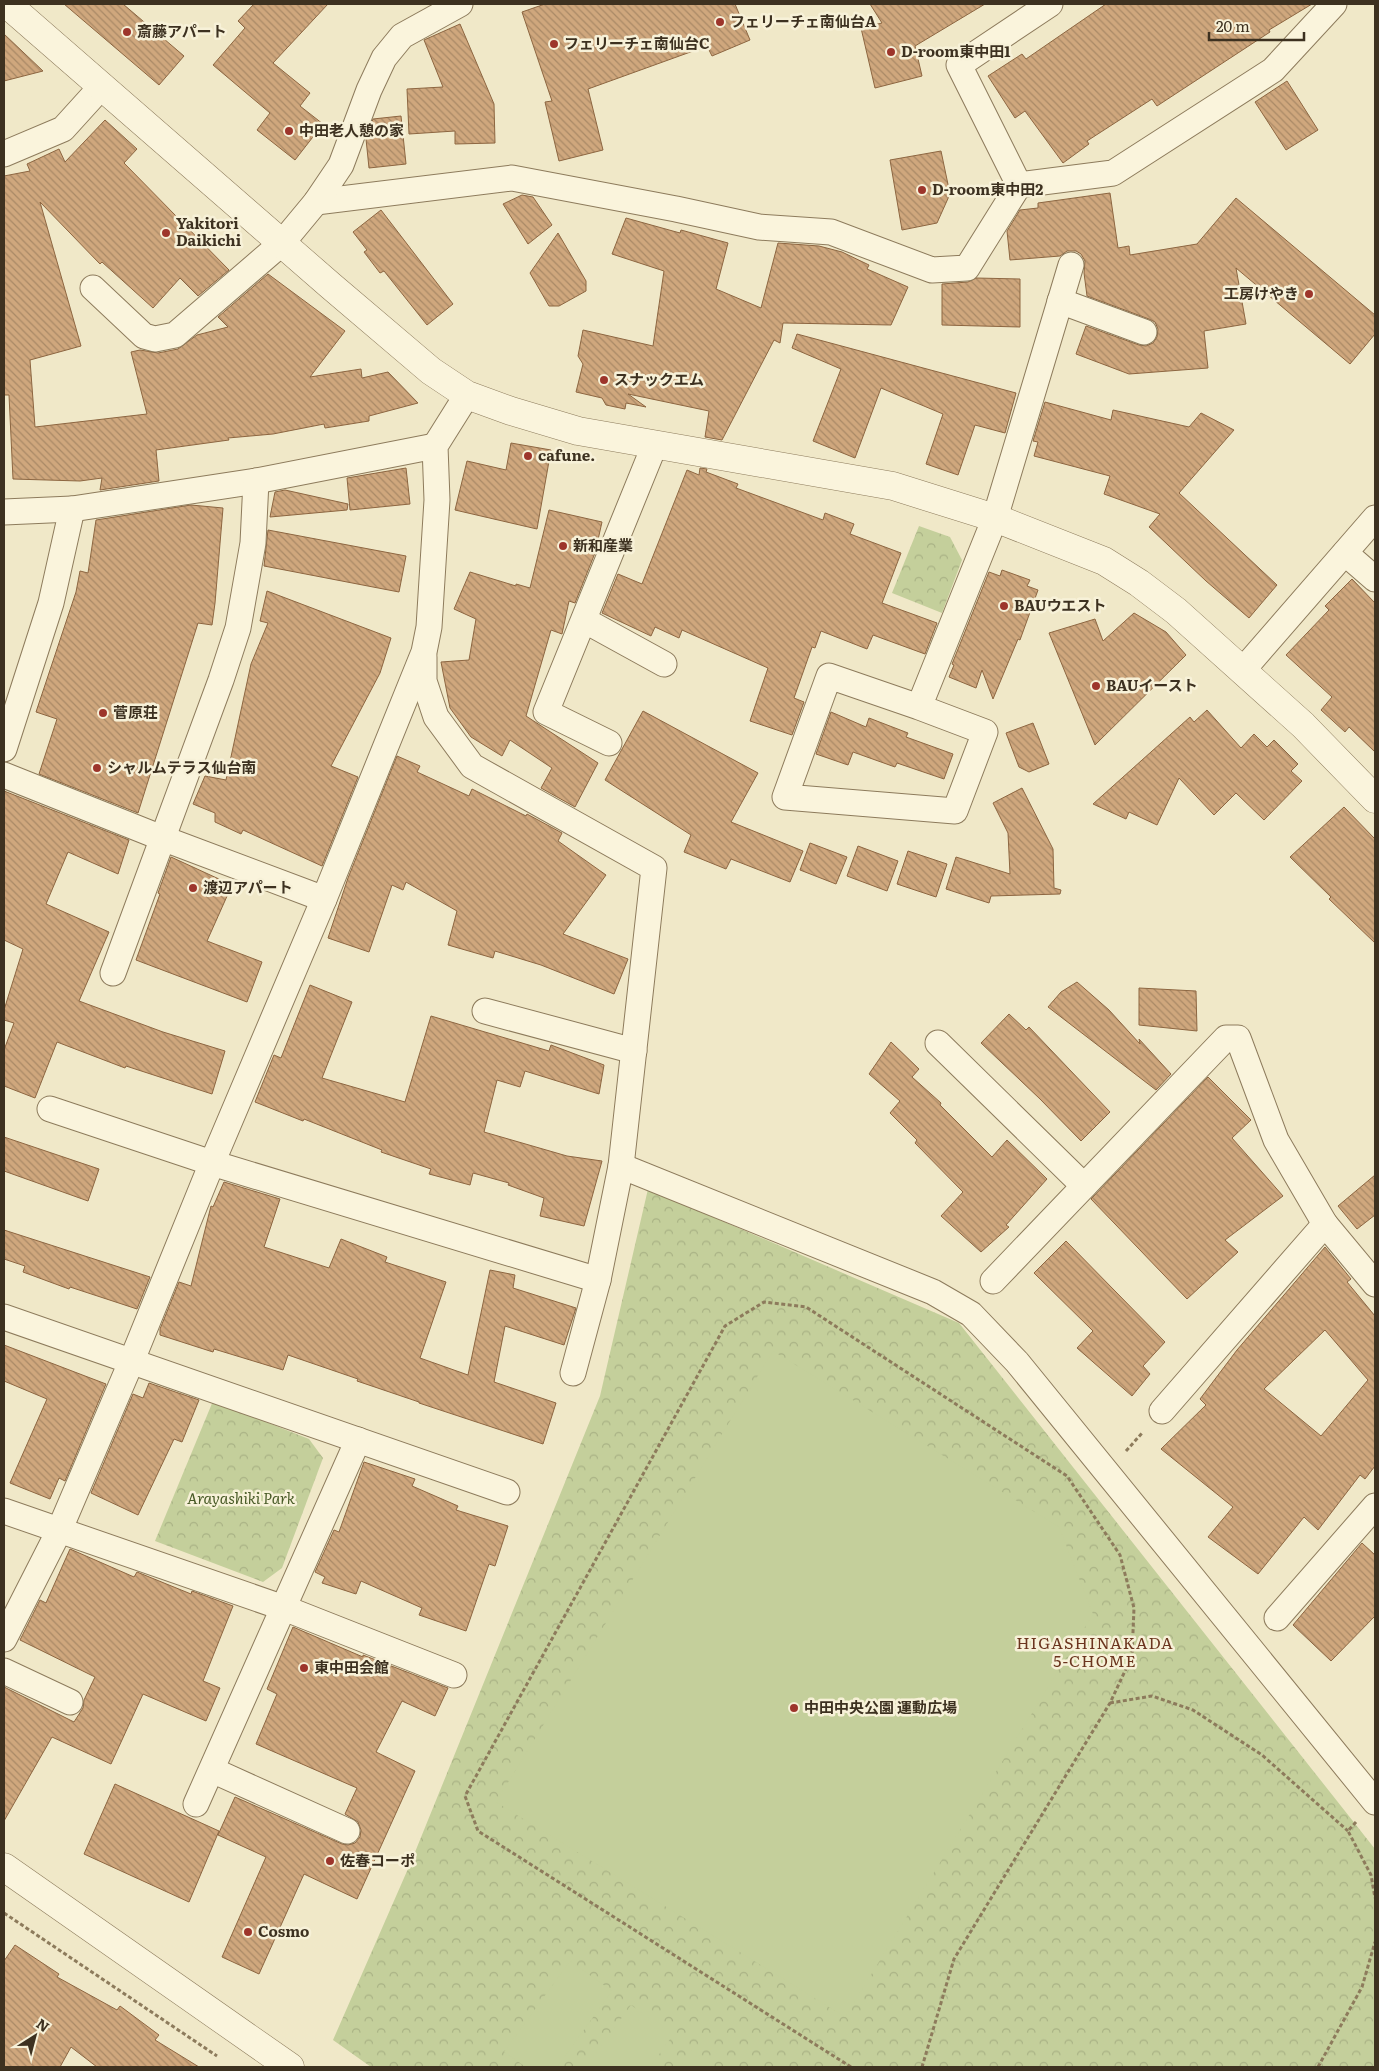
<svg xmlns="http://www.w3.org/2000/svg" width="1379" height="2071" font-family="Literata,'Noto Sans JP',serif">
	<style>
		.forest { fill: url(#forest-crowns) }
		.garden { fill: #c4cf9b }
		.building { fill: url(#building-back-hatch); stroke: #8d6641; fill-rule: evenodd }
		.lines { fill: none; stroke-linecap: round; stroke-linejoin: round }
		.minor-casing { stroke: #8d7b5c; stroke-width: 27 }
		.tertiary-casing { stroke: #8d7b5c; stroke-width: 29 }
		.path { stroke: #8d7b5c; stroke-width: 3; stroke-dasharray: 4 2.5; stroke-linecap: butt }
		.minor { stroke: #faf4dc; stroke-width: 25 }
		.tertiary { stroke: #faf4dc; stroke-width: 28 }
		.poi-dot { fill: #9d352b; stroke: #f7f1d8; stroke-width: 2 }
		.labels { text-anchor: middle; stroke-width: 5; stroke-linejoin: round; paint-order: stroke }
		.poi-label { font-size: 15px; font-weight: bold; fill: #3d3120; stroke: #f7f1d8; text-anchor: start }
		.park-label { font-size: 15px; font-style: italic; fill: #485a26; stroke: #f7f1d8 }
		.neighbourhood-label { font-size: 16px; letter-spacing: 1px; fill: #6b351e; stroke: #f7f1d8 }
	</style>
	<defs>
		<pattern id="forest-crowns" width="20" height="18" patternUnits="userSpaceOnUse" patternTransform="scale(1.25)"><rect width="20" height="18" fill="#c4cf9b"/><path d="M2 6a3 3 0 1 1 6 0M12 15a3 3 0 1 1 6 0" fill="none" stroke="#a9b285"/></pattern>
		<pattern id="building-back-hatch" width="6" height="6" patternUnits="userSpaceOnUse" patternTransform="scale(1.25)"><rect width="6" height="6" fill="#cfa77d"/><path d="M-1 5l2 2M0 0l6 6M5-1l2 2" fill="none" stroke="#a98966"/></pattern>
	</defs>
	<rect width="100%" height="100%" fill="#f0e8c8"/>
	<g class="forest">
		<polygon points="919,526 950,537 962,560 942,613 892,593"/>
		<polygon points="648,1189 959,1323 1375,1849 1375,2067 371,2067 333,2040 411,1862 600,1396"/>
		<polygon points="213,1401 309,1439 323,1458 282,1568 263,1582 155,1541"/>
	</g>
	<g class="garden">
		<polygon points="773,1351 1059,1527 1093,1614 845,2017 496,1802"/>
		<polygon points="570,1961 612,1991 557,2067 526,2067 504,2052"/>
		<polygon points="631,2005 673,2035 650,2067 586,2067"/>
		<polygon points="692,2050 693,2050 716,2067 680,2067"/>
	</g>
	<g class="building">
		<polygon points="64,4 123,4 184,56 159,85"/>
		<polygon points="254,4 328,4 273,63 310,93 300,106 323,124 295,160 257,130 270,113 213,65 245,28 238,21"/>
		<polygon points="545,4 735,4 750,40 712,56 707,46 588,89 603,150 559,161 545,102 552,101 522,12"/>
		<polygon points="870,4 985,4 915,46 922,76 875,88 861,28 882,23"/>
		<polygon points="1106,4 1312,4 1269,30 1270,32 1157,106 1152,99 1087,141 1089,144 1063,163 1025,111 1015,118 988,76 1022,54 1026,59"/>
		<polygon points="460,24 494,104 495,143 455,144 455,131 409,134 407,89 443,87 424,40"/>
		<polygon points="4,34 43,71 4,81"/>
		<polygon points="1287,81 1318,130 1286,150 1255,102"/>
		<polygon points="401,116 406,164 369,168 366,139 373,119"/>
		<polygon points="105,120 137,149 124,163 229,270 198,296 180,278 153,308 102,262 100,264 40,202 81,346 30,360 35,427 147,414 131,352 140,350 158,353 178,349 197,335 228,327 218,317 268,274 345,331 310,377 361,369 362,378 388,372 418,403 369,416 369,421 325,428 324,424 273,434 228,438 229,440 156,450 159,481 100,490 102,478 80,481 13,479 9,395 4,395 4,176 30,171 27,164 59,149 65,162"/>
		<polygon points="941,151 950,194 937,223 902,230 890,160"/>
		<polygon points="1110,193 1118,248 1129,246 1130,255 1197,244 1236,198 1375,315 1375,334 1350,364 1236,268 1246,324 1204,331 1208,368 1129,374 1076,354 1086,326 1139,345 1146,346 1153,343 1157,337 1158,329 1155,322 1149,319 1087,296 1084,273 1085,261 1081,254 1076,251 1067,251 1060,256 1010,260 1007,231 1020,210 1038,208 1038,203"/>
		<polygon points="522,195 533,197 552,225 528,244 503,204"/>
		<polygon points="381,210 453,304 427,325 384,271 380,273 364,252 367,250 353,232"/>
		<polygon points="626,218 680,233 681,230 728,243 716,289 761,308 778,243 819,246 842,252 869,265 867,269 908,287 891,325 783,323 780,343 774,340 722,440 705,437 709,411 628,394 646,407 626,403 625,409 606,405 602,398 576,392 583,364 578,356 583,330 653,346 664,271 612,254"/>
		<polygon points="558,233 586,281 586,291 559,306 549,306 530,273"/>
		<polygon points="976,278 1020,279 1020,327 942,325 942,284 968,282"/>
		<polygon points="797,334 1016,393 1005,433 975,425 958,475 926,464 943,414 881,388 855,458 813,441 841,369 792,348"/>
		<polygon points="1045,402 1111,420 1113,410 1189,427 1201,413 1234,430 1179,493 1277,585 1249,618 1206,581 1149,527 1160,514 1104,494 1110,476 1034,456 1038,442 1033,441"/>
		<polygon points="511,443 551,450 537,529 455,510 467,461 506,470"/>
		<polygon points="406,468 410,504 350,510 347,478"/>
		<polygon points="700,468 707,469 706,472 738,484 736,488 823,520 825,513 854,524 850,534 901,553 882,603 937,623 925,654 873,635 867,649 821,631 815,648 812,647 794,698 804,702 792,735 750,721 768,668 682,630 679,638 655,627 651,636 602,613 618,574 642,584 687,470 699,475"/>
		<polygon points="285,490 348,504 347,510 270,517 275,492"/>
		<polygon points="191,505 223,508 215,603 212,625 198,623 138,813 39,774 57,719 36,712 76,592 80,571 88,573 96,520"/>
		<polygon points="549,510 602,522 595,553 575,603 569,601 562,634 551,630 526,716 598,763 575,807 541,788 552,768 510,740 502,756 471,737 450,708 441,662 469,660 476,619 454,609 470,572 516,586 516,584 530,588"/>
		<polygon points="268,530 406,556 399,592 264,566"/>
		<polygon points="1002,570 1030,580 1027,586 1038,590 1020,640 1018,639 993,699 982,670 976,688 949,677 954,665 952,664 989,572 1000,576"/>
		<polygon points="1352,579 1375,603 1375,752 1349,727 1345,732 1321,710 1332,697 1286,655 1329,610 1325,606"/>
		<polygon points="267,591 391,638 380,673 331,766 358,777 322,866 243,830 241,834 215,822 215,813 193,804 205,776 226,780 251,664 268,623 260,621"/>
		<polygon points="1134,613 1166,632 1186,655 1095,745 1049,633 1095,619 1103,641"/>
		<polygon points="1207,710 1241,748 1254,734 1267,747 1274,740 1298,764 1291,771 1302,781 1264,820 1236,793 1214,815 1179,778 1157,825 1129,812 1126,819 1093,804 1190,717 1194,722"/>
		<polygon points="643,711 758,773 731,822 803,851 790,882 731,859 726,869 684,852 691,835 605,780"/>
		<polygon points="831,712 866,727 869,718 908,733 906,737 953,754 944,779 897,763 895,767 853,752 848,765 816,754"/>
		<polygon points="1033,723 1049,764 1029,772 1019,767 1006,733"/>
		<polygon points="397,756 420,766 417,772 469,796 472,789 526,816 527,814 562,833 558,841 606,875 563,934 628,959 614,994 541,965 495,951 493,958 448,945 457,911 406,882 403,890 392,885 369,952 328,938 348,878"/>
		<polygon points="1022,788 1053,849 1054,888 1061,890 1060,894 991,896 989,903 946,889 956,857 1010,874 1008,833 993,803"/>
		<polygon points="4,791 129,840 118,874 68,852 46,904 109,932 79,1001 163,1032 225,1051 212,1094 126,1066 125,1068 57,1042 35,1098 4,1086 4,1050 14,1023 4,1020 4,1010 23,949 4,940"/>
		<polygon points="1344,807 1375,839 1375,943 1329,899 1331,897 1290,857"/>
		<polygon points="810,843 847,857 836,884 800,870"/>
		<polygon points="858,846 898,861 887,891 847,876"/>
		<polygon points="908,851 947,864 936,897 897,884"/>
		<polygon points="171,857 232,885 207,941 262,962 247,1002 136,960 160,894 158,893"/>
		<polygon points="1077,982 1109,1010 1140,1044 1139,1039 1171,1074 1156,1090 1048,1007 1061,992"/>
		<polygon points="310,985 352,1002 322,1078 405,1102 431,1016 549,1051 551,1045 604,1065 599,1094 525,1071 520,1087 497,1080 484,1132 567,1156 602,1161 584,1226 540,1216 544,1198 508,1185 509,1183 473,1173 470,1185 429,1174 431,1169 381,1152 382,1150 304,1119 303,1121 255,1102 274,1055 281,1058"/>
		<polygon points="1139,988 1196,991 1197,1031 1139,1025"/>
		<polygon points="1009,1014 1026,1030 1029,1027 1110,1112 1081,1141 1040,1099 981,1043"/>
		<polygon points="891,1042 919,1069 912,1077 941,1103 940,1105 992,1157 1007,1140 1047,1179 1006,1225 1009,1227 981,1252 941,1216 963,1192 915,1143 917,1140 890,1113 900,1101 869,1074"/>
		<polygon points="1208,1077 1251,1120 1232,1138 1283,1196 1225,1240 1238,1252 1187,1299 1091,1199"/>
		<polygon points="4,1137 99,1169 88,1201 4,1171"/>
		<polygon points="1375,1175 1375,1215 1357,1229 1338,1206"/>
		<polygon points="224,1182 280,1199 264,1247 329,1268 341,1239 387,1257 385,1262 446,1282 420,1358 468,1375 490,1270 515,1275 513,1288 576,1308 564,1345 505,1326 494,1382 556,1403 543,1444 419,1403 419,1402 357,1381 358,1379 288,1355 283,1370 214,1349 213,1352 160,1335 160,1329 179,1282 191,1286 211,1206 213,1207"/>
		<polygon points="4,1230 150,1277 137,1309 70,1287 69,1289 23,1272 25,1266 4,1259"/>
		<polygon points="1066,1241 1165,1342 1143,1366 1150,1374 1132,1396 1077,1348 1093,1331 1034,1273"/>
		<path d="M1325,1247L1351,1279L1347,1282L1375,1316V1466L1365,1479L1360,1475L1318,1530L1304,1517L1258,1574L1208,1537L1233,1507L1161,1449L1206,1405L1200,1399L1237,1350ZM1325,1330L1368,1380L1321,1436L1264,1389Z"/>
		<polygon points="4,1345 106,1384 65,1481 59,1478 50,1499 10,1483 47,1399 4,1381"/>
		<polygon points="149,1383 199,1400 182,1442 174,1439 138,1515 91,1493 133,1394 143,1398"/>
		<polygon points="364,1462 415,1479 412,1486 458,1506 456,1510 508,1526 495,1566 489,1564 466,1631 419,1615 422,1608 361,1581 356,1594 322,1583 325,1577 315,1572 334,1530 339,1532"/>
		<polygon points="1362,1543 1375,1555 1375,1616 1331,1661 1293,1625"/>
		<polygon points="70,1549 134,1577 137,1572 191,1594 192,1591 233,1606 203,1681 220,1688 206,1721 143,1694 111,1764 52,1737 4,1821 4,1687 74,1722 83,1708 84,1700 95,1677 20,1640 40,1600 46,1603"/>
		<polygon points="293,1627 363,1657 363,1655 448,1688 435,1716 402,1701 376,1752 415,1771 357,1899 304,1874 259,1974 222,1957 266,1857 218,1835 235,1797 342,1844 348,1845 355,1843 360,1837 361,1830 358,1822 345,1814 357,1788 256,1744 277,1694 267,1689"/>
		<polygon points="115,1784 219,1831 189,1902 84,1854"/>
		<polygon points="15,1945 59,1974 57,1977 117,2010 120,2006 159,2035 155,2040 199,2067 97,2067 71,2047 60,2067 4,2067 4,1961"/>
	</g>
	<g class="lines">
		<g class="minor-casing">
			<g id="minor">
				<polyline points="4,154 63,129 102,86"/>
				<polyline points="1019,185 959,65 1050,4"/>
				<polyline points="316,202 512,178 676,209 759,227 831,232 932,270 967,268 1019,185 1113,173 1273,70 1334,4"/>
				<polyline points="93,288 144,336 155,339 175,335 282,243 316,202 341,165 369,90 384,58 402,36 460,4"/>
				<polyline points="1060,301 1144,332"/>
				<polyline points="4,512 72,509 256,481 435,446"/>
				<polyline points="1345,553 1375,579"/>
				<polyline points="584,620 664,664"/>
				<polyline points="424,657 424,681 436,717 472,766 654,868 621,1166"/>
				<polyline points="1242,671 1375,518"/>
				<polyline points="919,707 829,676 785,797 955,811 985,732 919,707 995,518 1071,265"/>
				<polyline points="609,743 546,712 655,444"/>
				<polyline points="4,749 51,603 72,509"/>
				<polyline points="4,775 162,838 324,899"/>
				<polyline points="113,973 221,680 238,628 253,543 256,481"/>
				<polyline points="485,1011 634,1051"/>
				<polyline points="938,1043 1084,1186"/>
				<polyline points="50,1109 212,1163 598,1280"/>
				<polyline points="993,1281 1226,1038 1238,1038 1276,1140 1325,1224 1375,1284"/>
				<polyline points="4,1317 507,1492"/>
				<polyline points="573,1373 598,1280 621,1166 933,1292 971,1314 1017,1362 1375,1802"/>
				<polyline points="1162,1411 1325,1224"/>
				<polyline points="4,1511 284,1608 454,1675"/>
				<polyline points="1277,1618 1375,1506"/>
				<polyline points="4,1639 59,1531 132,1360 212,1163 324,899 424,652 429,627 437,500 435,446 467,395"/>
				<polyline points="4,1671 70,1702"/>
				<polyline points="212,1770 347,1831"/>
				<polyline points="196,1804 358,1440"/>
			</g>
		</g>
		<g class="tertiary-casing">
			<g id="tertiary">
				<polyline points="7,4 331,286 431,371 467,395 511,411 578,431 893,486 995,518 1104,561 1139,583 1176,611 1303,725 1375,799"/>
				<polyline points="4,1867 290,2067"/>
			</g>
		</g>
		<g class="path">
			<polyline points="1126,1451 1143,1432"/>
			<polyline points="1110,1703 1152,1696 1193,1710 1262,1755 1348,1831"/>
			<polyline points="1356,1822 1348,1831 1371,1875 1375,1898"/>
			<polyline points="4,1913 217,2056"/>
			<polyline points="851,2067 478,1831 465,1796 725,1326 764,1302 806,1307 1067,1476 1120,1555 1134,1608 1132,1656 1110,1703 954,1959 922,2067"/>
			<polyline points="1318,2067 1362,1987 1375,1942"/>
		</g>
		<use href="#minor" class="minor"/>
		<use href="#tertiary" class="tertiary"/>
	</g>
	<g class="poi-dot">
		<circle cx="720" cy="22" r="5"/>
		<circle cx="127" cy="32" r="5"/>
		<circle cx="554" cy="44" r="5"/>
		<circle cx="891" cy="52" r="5"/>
		<circle cx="289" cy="131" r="5"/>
		<circle cx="922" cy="190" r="5"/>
		<circle cx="166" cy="233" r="5"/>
		<circle cx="1309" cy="294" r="5"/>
		<circle cx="604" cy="380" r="5"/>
		<circle cx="528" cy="456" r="5"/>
		<circle cx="563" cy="546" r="5"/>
		<circle cx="1004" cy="606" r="5"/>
		<circle cx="1096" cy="686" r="5"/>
		<circle cx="103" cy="713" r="5"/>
		<circle cx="97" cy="768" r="5"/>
		<circle cx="193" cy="888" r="5"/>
		<circle cx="304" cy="1668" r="5"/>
		<circle cx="794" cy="1708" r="5"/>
		<circle cx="330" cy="1861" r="5"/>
		<circle cx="248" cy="1932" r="5"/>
	</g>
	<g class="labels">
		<g class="poi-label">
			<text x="730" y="27">フェリーチェ南仙台A</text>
			<text x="137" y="37">斎藤アパート</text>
			<text x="564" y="49">フェリーチェ南仙台C</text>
			<text x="901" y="57">D-room東中田1</text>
			<text x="299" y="136">中田老人憩の家</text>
			<text x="932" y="195">D-room東中田2</text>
			<text x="176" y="229">Yakitori<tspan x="176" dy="17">Daikichi</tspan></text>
			<text x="1299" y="299" text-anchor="end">工房けやき</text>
			<text x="614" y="385">スナックエム</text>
			<text x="538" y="461">cafune.</text>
			<text x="573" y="551">新和産業</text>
			<text x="1014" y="611">BAUウエスト</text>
			<text x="1106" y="691">BAUイースト</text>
			<text x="113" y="718">菅原荘</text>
			<text x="107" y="773">シャルムテラス仙台南</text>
			<text x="203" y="893">渡辺アパート</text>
			<text x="314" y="1673">東中田会館</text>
			<text x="804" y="1713">中田中央公園 運動広場</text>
			<text x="340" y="1866">佐春コーポ</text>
			<text x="258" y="1937">Cosmo</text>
		</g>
		<g class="park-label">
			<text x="241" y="1504">Arayashiki Park</text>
		</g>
		<g class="neighbourhood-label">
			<text x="1095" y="1649">HIGASHINAKADA<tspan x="1095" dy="18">5-CHOME</tspan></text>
		</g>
	</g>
	<rect width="1379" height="2071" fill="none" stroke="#3d3120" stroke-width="10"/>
	<g transform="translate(35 2036) rotate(36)" stroke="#f7f1d8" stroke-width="4" paint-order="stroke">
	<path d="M0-4L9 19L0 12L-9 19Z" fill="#3d3120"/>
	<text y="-8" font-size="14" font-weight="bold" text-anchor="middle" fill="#3d3120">N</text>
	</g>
	<path d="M1209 32v8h95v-8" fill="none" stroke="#3d3120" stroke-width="2.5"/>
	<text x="1216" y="32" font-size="15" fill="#3d3120" stroke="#f7f1d8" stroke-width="4" paint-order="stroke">20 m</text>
</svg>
